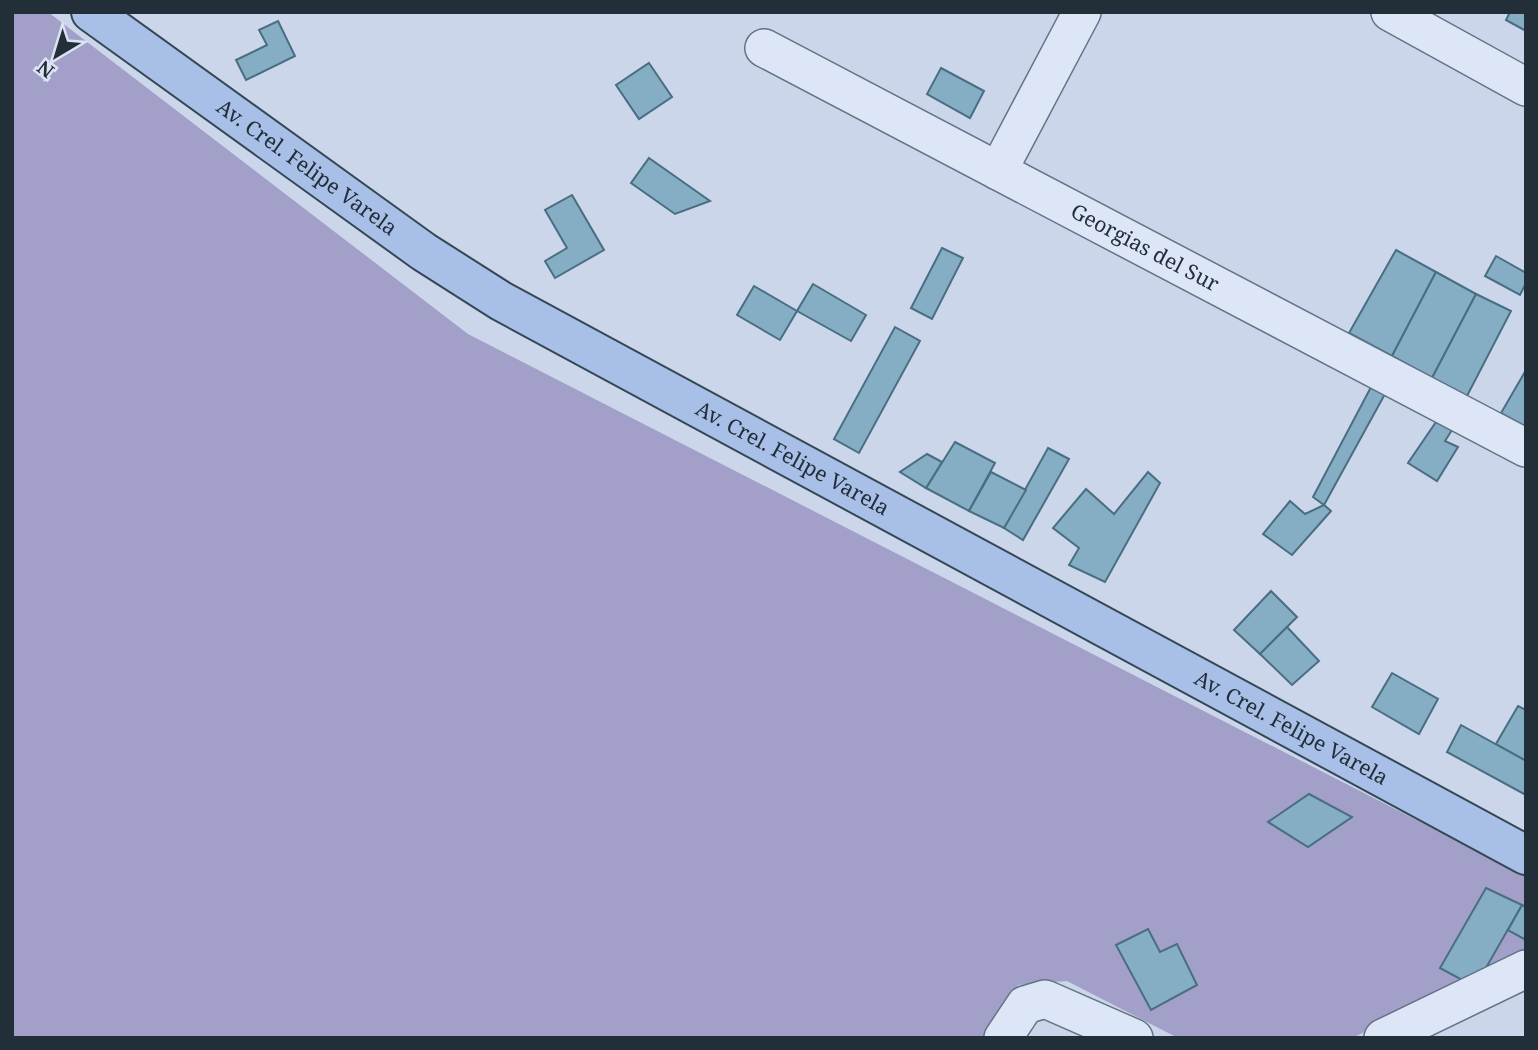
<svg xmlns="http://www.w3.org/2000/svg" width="1538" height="1050" font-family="'Noto Serif',serif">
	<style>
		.green { fill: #a29fc8 }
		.building { fill: #85adc4; stroke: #496e82; stroke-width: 2 }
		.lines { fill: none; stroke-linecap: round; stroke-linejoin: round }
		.minor-casing { stroke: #617485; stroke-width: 40 }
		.major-casing { stroke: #344754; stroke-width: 42 }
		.minor { stroke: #dde6f6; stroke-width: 37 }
		.major { stroke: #a8bfe8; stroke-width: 38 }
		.labels { text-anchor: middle; stroke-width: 5; stroke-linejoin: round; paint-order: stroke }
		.street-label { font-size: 21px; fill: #222e38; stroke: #dae2f3 }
	</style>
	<rect width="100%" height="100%" fill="#cbd6ea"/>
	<polygon class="green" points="12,12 48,12 468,334 1526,876 1526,955 1352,1038 1178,1038 1067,981 1018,985 985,1038 12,1038"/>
	<g class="building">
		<polygon points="1510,12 1526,12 1526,31 1506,20"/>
		<polygon points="278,21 295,56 246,80 236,60 267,45 259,30"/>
		<polygon points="649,63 672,97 639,119 616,85"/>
		<polygon points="941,68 984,91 970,118 927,94"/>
		<polygon points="649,158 710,201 675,214 631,183"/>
		<polygon points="572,195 604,250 555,278 545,261 567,248 545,210"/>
		<polygon points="942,248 963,258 932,319 911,308"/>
		<polygon points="1396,250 1436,272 1392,356 1349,333"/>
		<polygon points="1496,256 1526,273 1526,283 1520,295 1485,276"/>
		<polygon points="1436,272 1476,294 1432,378 1392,356"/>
		<polygon points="813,284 866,315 851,341 797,311"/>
		<polygon points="754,286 797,311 780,340 737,315"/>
		<polygon points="1476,294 1511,311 1467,396 1432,378"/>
		<polygon points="895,327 920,341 859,453 834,439"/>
		<polygon points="1526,370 1526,427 1501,413"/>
		<polygon points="1371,387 1385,394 1324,505 1313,497"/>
		<polygon points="1436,422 1452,430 1445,441 1458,447 1437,481 1408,463"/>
		<polygon points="955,442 995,463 969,511 926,488"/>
		<polygon points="1048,448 1069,459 1023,540 1004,528"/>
		<polygon points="927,454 942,462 926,488 900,472"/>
		<polygon points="991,472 1026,490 1004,528 969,511"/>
		<polygon points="1148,472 1160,483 1105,582 1069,565 1079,548 1053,528 1086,489 1114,514"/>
		<polygon points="1290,501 1305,514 1324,505 1331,511 1292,555 1263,534"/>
		<polygon points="1271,591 1297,617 1260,654 1234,630"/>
		<polygon points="1287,627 1319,661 1292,685 1260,654"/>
		<polygon points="1392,673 1438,699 1419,734 1372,707"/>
		<polygon points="1518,706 1526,710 1526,761 1496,744"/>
		<polygon points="1461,725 1526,761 1526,795 1447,752"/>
		<polygon points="1309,794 1352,817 1308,847 1268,822"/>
		<polygon points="1486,888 1522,905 1475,987 1440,968"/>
		<polygon points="1522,905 1526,907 1526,940 1508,930"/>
		<polygon points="1148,929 1160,952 1177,944 1197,985 1151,1010 1116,945"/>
	</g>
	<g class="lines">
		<g class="minor-casing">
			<g id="minor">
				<polyline points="1390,12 1526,87"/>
				<path id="s1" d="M764,48L1526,448"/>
				<polyline points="998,171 1082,12"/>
				<polyline points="1003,1038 1025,1005 1045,999 1134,1038"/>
				<polyline points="1383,1038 1526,969"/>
			</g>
		</g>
		<g class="major-casing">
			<g id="major">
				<path id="s2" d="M91,12L424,252L501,301L1526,855"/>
			</g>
		</g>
		<use href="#minor" class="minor"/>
		<use href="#major" class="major"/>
	</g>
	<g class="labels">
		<g class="street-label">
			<text dy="7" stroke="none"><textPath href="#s2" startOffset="266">Av. Crel. Felipe Varela</textPath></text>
			<text dy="7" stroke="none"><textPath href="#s1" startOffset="430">Georgias del Sur</textPath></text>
			<text dy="7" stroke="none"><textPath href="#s2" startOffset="833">Av. Crel. Felipe Varela</textPath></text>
			<text dy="7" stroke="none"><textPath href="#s2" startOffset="1400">Av. Crel. Felipe Varela</textPath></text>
		</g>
	</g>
	<rect width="1538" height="1050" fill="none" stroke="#222e38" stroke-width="28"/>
	<g transform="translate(56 56) rotate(218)" stroke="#dae2f3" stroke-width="5" paint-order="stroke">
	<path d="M0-5L12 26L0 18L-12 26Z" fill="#222e38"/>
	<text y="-10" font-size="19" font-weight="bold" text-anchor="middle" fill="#222e38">N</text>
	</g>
</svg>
